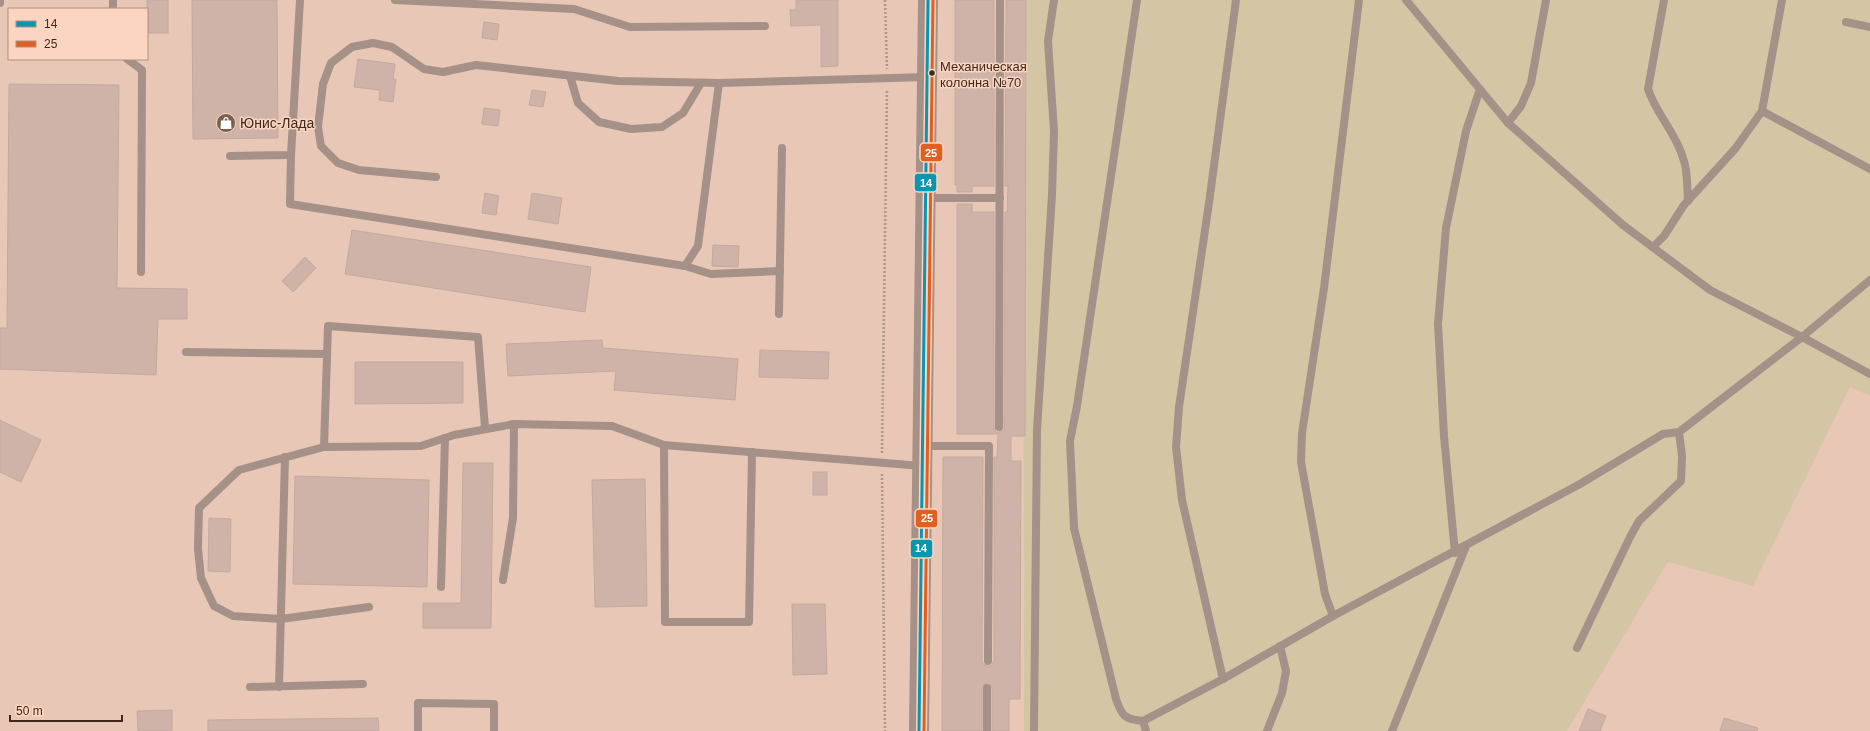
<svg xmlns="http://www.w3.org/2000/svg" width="1870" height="731" font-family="Helvetica,sans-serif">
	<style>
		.green { fill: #d4c6a5 }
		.building { fill: #cfb3a9; stroke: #c4a99f }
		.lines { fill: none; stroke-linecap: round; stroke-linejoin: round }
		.path { stroke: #ab978c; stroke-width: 2.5; stroke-dasharray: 2 2; stroke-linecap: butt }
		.service { stroke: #a59187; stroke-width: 8 }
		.tertiary { stroke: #a59187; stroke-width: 20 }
		.bus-1-casing { stroke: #fbd5c1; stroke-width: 6 }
		.bus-2-casing { stroke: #fbd5c1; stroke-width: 6 }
		.bus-1 { stroke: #0a96b3; stroke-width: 3 }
		.bus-2 { stroke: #e05f21; stroke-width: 3 }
		.bus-dot { fill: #40291b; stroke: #fbd5c1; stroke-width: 1.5 }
		.labels { text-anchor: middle; stroke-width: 3; stroke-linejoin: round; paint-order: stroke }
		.bus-label { font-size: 13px; fill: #40291b; stroke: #fbd5c1; text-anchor: start }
		.poi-label { font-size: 14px; fill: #40291b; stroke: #fbd5c1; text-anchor: start }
		.line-badge { stroke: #fbd5c1; stroke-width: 1.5 }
		.badge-label { font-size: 11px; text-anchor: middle; font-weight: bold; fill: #fff }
	</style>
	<rect width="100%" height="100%" fill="#e9c7b6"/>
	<polygon class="green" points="1023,0 1870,0 1870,396 1850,387 1753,586 1668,562 1567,731 1024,731"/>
	<g class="building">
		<rect x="147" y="0" width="21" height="33"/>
		<polygon points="192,0 277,0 278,138 193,139"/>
		<polygon points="796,0 838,0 838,66 821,67 821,25 791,26 790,10 796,10"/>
		<polygon points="955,0 994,0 994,186 972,186 972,192 957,192 957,185 955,185"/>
		<polygon points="1006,0 1026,0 1025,436 1011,436 1011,461 1021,461 1020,699 1009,699 1009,731 992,731 992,688 989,683 985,683 982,688 982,731 942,731 943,457 983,457 982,661 983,664 988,666 991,666 994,661 994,457 997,457 998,434 957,434 957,204 972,204 972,212 994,212 994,427 996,432 999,432 1004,430 1004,427 1005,212 1007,212 1008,186 1005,186"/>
		<polygon points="484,22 499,24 497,40 482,38"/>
		<polygon points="358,59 395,64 393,79 396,79 393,102 379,100 380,90 354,87"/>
		<polygon points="9,84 119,85 117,288 187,289 187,319 158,319 156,375 0,369 0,328 7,328"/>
		<polygon points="532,90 546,92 543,107 529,105"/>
		<polygon points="484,108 500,110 498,126 482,124"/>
		<polygon points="485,193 499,196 496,215 482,213"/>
		<polygon points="532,193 562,198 558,224 528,219"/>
		<polygon points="352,230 591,267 585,312 345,274"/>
		<polygon points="713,245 739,246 738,267 712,266"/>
		<polygon points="305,257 316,268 293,292 282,281"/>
		<polygon points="602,340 603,348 738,359 735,400 614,390 616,371 508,376 506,344"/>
		<polygon points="760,350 829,352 828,379 759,377"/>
		<polygon points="355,362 463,362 463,403 355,404"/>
		<polygon points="0,420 41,440 21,482 0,472"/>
		<polygon points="463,463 493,463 491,628 423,628 423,603 461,603"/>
		<rect x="813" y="472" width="14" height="23"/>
		<polygon points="295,476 429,480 427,587 293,584"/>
		<polygon points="645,479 647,606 595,607 592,480"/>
		<polygon points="209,518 231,519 230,572 208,571"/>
		<polygon points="792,604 825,604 827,674 793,675"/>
		<polygon points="1588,709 1606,716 1600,731 1579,731"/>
		<polygon points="172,710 172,731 138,731 137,711"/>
		<polygon points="378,718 379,731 208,731 208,720"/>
		<polygon points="1724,718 1758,728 1757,731 1720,731"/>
	</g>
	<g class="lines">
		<g class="path">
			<polyline points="885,0 887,69"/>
			<polyline points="882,453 887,90"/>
			<polyline points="882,474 885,731"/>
		</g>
		<g class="service">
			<polyline points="395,0 574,9 630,27 765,26"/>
			<path d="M1137,0L1077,406L1070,441L1074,528L1116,699C1122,716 1124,719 1143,721L1223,679L1333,616L1580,484L1663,434L1679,432L1802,337L1870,280"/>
			<polyline points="1406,0 1508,123 1623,225 1710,290 1802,337 1870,374"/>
			<path d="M1664,0L1648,89C1656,114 1676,133 1683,158C1688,170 1687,187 1688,201"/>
			<polyline points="0,3 0,0"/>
			<polyline points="113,9 113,0"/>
			<polyline points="1846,22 1870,27"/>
			<polyline points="127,59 142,70 141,272"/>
			<polyline points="570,76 578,103 599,122 631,129 662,127 683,113 701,83"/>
			<polyline points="1762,111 1870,169"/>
			<polyline points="1508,123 1521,106 1531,83 1546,0"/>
			<polyline points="291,155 290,204 685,266 698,246 719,83"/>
			<polyline points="230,156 291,155 300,0"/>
			<polyline points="436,177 359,170 338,163 321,146 318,127 323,84 331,63 352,47 373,43 392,47 424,69 443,72 476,65 618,81 719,83 927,77"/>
			<polyline points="925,198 1000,198"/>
			<polyline points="1653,247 1664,236 1684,205 1735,149 1762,111 1782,0"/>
			<polyline points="685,266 711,274 780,271"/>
			<polyline points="779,314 782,148"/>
			<polyline points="186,352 327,354"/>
			<polyline points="999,427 1000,0"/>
			<polyline points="664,445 665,622 749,622 752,452"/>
			<polyline points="923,446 989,446 988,661"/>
			<polyline points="324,447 328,326 478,337 485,428"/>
			<polyline points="1455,553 1444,436 1438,324 1446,228 1466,131 1480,89"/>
			<polyline points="503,580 513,518 514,424"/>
			<polyline points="441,587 445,438"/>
			<polyline points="369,607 281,619 233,616 214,606 201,578 198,549 199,508 239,470 324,447 421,446 454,435 514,424 612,426 664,445 922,466"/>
			<polyline points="1333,616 1325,594 1301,462 1302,433 1324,288 1359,0"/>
			<polyline points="1577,648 1630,537 1639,521 1681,481 1682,456 1679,432"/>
			<polyline points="1223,679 1182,500 1176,447 1179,407 1209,203 1236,0"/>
			<polyline points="250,687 363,684"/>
			<polyline points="279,687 285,457"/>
			<polyline points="1143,721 1146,731"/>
			<polyline points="418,731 418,703 494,704 494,731"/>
			<polyline points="987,731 987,688"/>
			<polyline points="1034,731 1037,430 1052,195 1054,131 1048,41 1054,0"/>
			<polyline points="1267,731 1282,693 1286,671 1280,646"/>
			<polyline points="1392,731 1466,546"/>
		</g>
		<polyline class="tertiary" points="919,731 928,0"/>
		<g class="bus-1-casing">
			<polyline id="bus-1" points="919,731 928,0"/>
		</g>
		<g class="bus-2-casing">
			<polyline id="bus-2" points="924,731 933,0"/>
		</g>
		<use href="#bus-1" class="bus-1"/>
		<use href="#bus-2" class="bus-2"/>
	</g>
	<defs>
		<g id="shop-disc" transform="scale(1)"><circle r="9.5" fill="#7b6051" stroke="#fbd5c1"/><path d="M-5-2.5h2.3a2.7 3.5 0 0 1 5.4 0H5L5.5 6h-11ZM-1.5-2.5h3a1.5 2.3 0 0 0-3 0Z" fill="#fff"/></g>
	</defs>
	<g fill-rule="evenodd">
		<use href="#shop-disc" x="226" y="123"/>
	</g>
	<circle class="bus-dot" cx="932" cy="73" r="3.5"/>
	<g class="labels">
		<g class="bus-label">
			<text x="940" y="71">Механическая<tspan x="940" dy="16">колонна №70</tspan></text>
		</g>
		<g class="poi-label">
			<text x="240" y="128">Юнис-Лада</text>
		</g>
	</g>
	<g class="line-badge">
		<rect x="920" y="143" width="23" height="19" rx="4" fill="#e05f21"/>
		<rect x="914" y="173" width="23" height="19" rx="4" fill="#0a96b3"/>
		<rect x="915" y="509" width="23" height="19" rx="4" fill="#e05f21"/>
		<rect x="910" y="539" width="23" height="19" rx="4" fill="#0a96b3"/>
	</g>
	<g class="badge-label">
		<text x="931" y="157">25</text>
		<text x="926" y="187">14</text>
		<text x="927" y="522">25</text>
		<text x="921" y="552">14</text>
	</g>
	<rect x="8" y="8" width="140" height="52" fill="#fbd5c1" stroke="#b0907f"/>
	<rect x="16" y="21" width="20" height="6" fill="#0a96b3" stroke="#b0907f"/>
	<text x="44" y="28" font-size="12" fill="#40291b">14</text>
	<rect x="16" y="41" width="20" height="6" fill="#e05f21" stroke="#b0907f"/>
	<text x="44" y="48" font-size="12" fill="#40291b">25</text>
	<path d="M10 715v6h112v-6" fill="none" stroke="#40291b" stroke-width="2"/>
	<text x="16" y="715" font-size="12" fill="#40291b" stroke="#fbd5c1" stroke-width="3" paint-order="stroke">50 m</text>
</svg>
